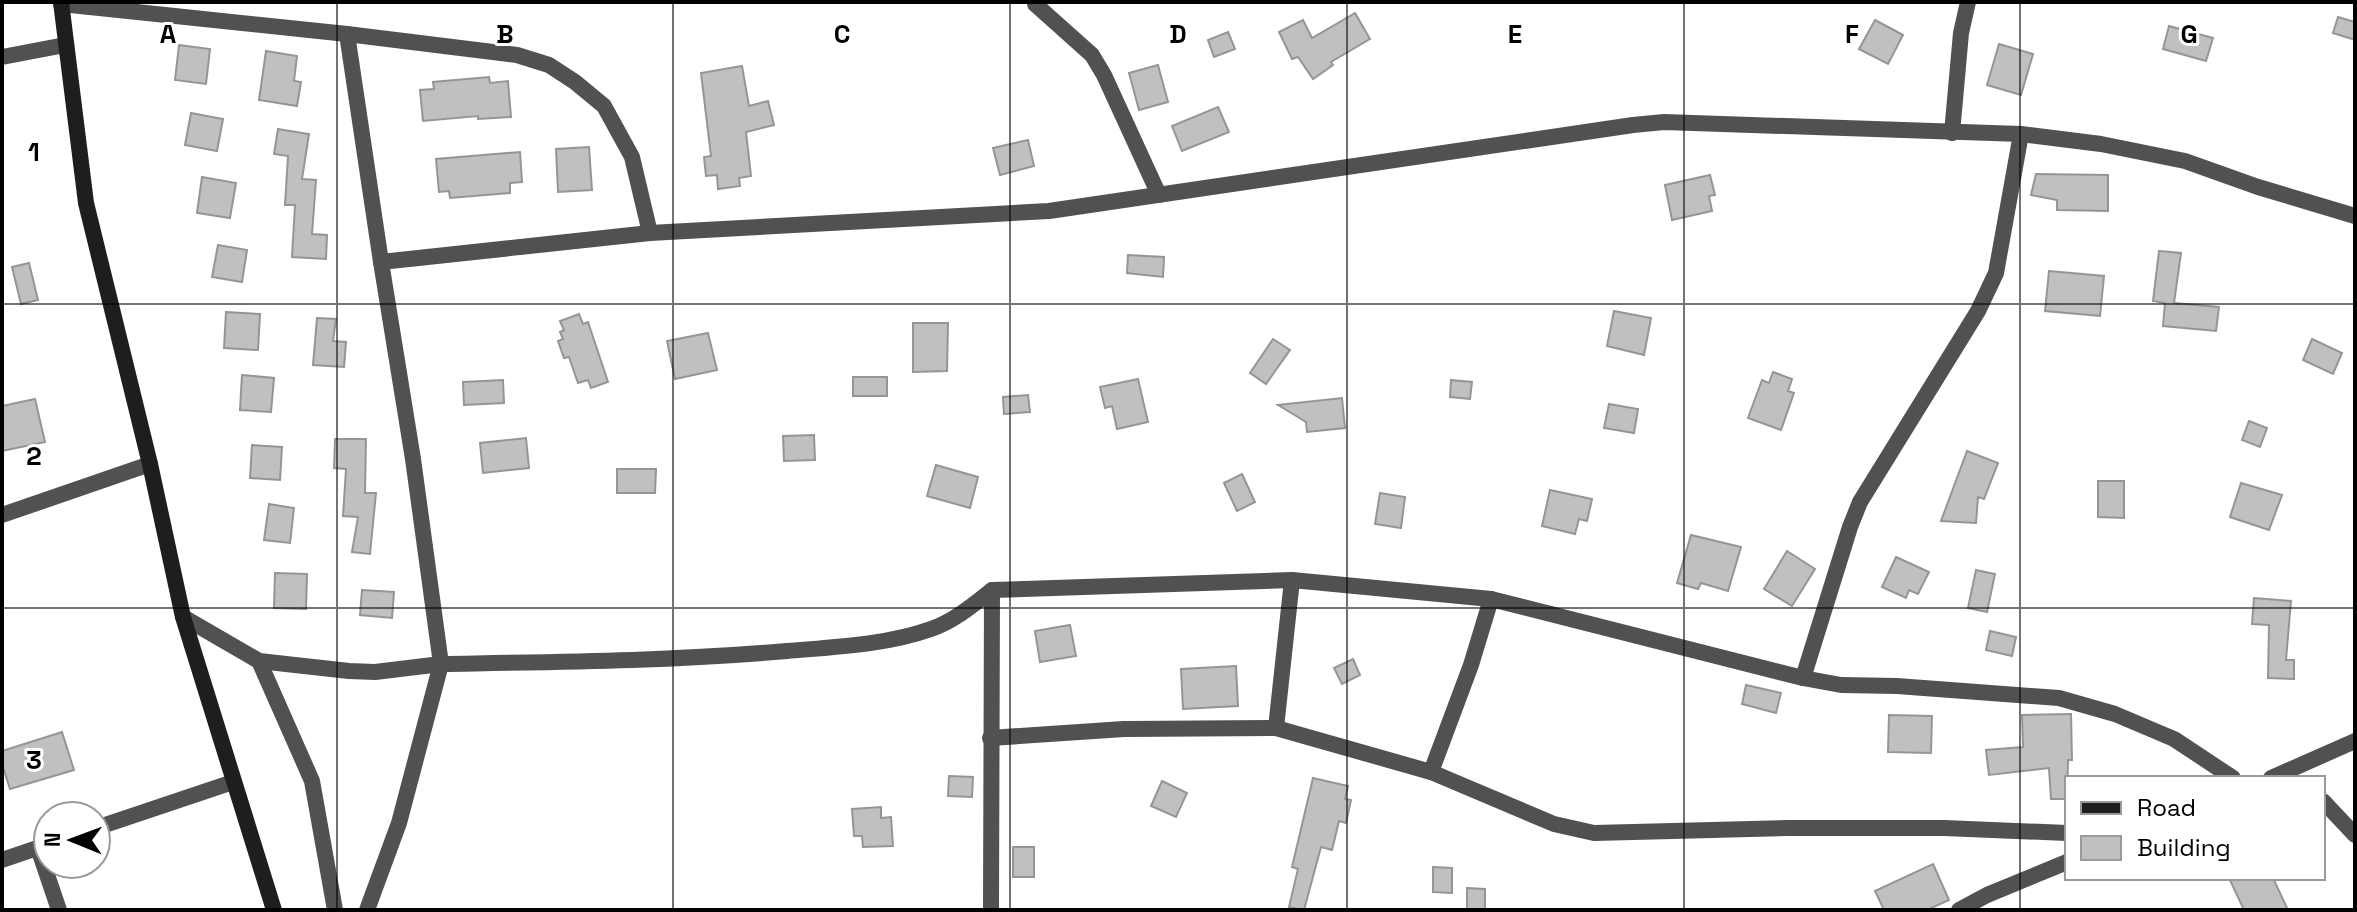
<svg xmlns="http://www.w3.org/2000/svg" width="2357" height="912" font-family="'Space Grotesk',sans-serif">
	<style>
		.building { fill: #c0c0c0; stroke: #959595; stroke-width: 2 }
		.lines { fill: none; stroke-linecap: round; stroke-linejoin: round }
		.street { stroke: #515151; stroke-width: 16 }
		.secondary { stroke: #1e1e1e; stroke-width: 16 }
		.grid { fill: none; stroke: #000; stroke-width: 2; stroke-opacity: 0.55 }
		.grid-label { font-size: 26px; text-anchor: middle; font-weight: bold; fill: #000; stroke: #fff; stroke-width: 6; stroke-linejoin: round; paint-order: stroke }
	</style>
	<rect width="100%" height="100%" fill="#fff"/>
	<g class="building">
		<polygon points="1355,13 1370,39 1331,62 1333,65 1313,79 1298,57 1292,59 1279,32 1303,20 1312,38"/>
		<polygon points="2338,17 2355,22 2355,40 2333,33"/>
		<polygon points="1875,20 1903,35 1888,64 1859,49"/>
		<polygon points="2169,26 2213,38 2206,61 2163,49"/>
		<polygon points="1228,32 1235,49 1214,57 1208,40"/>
		<polygon points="1999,44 2033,54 2021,95 1987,85"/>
		<polygon points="179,45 210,49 206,84 175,80"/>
		<polygon points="266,51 297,56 294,81 301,82 297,106 259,100"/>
		<polygon points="1158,65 1168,102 1139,110 1129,73"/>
		<polygon points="742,66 749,106 768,101 774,125 746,132 751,176 739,178 740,186 718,189 717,175 706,176 704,157 711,156 701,73"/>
		<polygon points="489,77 490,83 508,81 511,117 478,119 478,116 423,121 420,90 434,89 433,82"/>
		<polygon points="1218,107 1229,132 1182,151 1172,126"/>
		<polygon points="191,113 223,119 217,151 185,145"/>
		<polygon points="278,129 309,134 302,179 316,180 312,234 327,235 326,259 292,257 295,205 285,205 288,156 274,154"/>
		<polygon points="1028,140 1034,166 1000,175 993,148"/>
		<polygon points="589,147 592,190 558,192 556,149"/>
		<polygon points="520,152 522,182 510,183 510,193 450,198 449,191 439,192 436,159"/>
		<polygon points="2036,174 2108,175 2108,211 2057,210 2057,200 2031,195"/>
		<polygon points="1710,175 1715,195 1709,196 1712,211 1672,220 1665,185"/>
		<polygon points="202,177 236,183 230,218 197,213"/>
		<polygon points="218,245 247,250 242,282 212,277"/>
		<polygon points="2159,251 2181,253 2174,303 2219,307 2216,331 2163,326 2165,303 2153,301"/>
		<polygon points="1128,255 1164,257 1163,277 1127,273"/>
		<polygon points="29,263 38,300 21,304 12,267"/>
		<polygon points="2049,271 2104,276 2100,316 2045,311"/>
		<polygon points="1614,311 1651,318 1644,355 1607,346"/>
		<polygon points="226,312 260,314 258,350 224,348"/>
		<polygon points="579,314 583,324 588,322 608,382 591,388 588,380 578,383 569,357 564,358 558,341 563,339 560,332 564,330 560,321"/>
		<polygon points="317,318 336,319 333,341 346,342 344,367 313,365"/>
		<polygon points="913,323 948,323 947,371 913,372"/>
		<polygon points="708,333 717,370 675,379 667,341"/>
		<polygon points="1273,339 1290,350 1266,384 1250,373"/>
		<polygon points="2312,339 2342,353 2333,374 2303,360"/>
		<polygon points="1773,372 1792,379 1788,391 1794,393 1781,430 1748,418 1762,380 1769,383"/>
		<polygon points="242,375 274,378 271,412 240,410"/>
		<rect x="853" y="377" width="34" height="19"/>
		<polygon points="1138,379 1148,422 1117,429 1112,406 1105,408 1100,387"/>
		<polygon points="503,380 504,403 464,405 463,382"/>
		<polygon points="1451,380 1472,382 1470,399 1450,397"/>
		<polygon points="1028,395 1030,412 1004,414 1003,397"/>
		<polygon points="1342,398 1345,428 1307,432 1306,422 1278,405"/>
		<polygon points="35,399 45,442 2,451 2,406"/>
		<polygon points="1609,404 1638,409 1634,433 1604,428"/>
		<polygon points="2249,421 2267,428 2260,447 2242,440"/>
		<polygon points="814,435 815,460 784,461 783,436"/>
		<polygon points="526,438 529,468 483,473 480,443"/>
		<polygon points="335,439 366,439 365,493 376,493 370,554 352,552 358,517 343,516 346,469 334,468"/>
		<polygon points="252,445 282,447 280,480 250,478"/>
		<polygon points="1967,451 1998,463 1984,499 1978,497 1976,523 1941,521"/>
		<polygon points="936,465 978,477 970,508 927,496"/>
		<polygon points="617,469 656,469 655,493 617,493"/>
		<polygon points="1242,474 1255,502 1237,511 1224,483"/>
		<polygon points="2098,481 2124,481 2124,518 2098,517"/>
		<polygon points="2241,483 2282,495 2269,530 2230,517"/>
		<polygon points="1550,490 1592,499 1587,521 1579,519 1575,534 1542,526"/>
		<polygon points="1380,493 1405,497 1401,528 1375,524"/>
		<polygon points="269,504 294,508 290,543 264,540"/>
		<polygon points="1691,535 1741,547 1728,591 1701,583 1698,589 1677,583"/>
		<polygon points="1787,551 1815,569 1792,606 1764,589"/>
		<polygon points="1896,557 1929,572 1918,594 1909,590 1906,598 1882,587"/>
		<polygon points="1976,570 1995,574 1987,612 1968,608"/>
		<polygon points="275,573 307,574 306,609 274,608"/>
		<polygon points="362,590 394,592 392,618 360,615"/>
		<polygon points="2254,598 2291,601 2286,660 2294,660 2294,679 2268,678 2269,625 2252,624"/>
		<polygon points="1070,625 1076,656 1040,662 1035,631"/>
		<polygon points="1990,631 2016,637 2012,656 1986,650"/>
		<polygon points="1353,659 1360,675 1342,684 1334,668"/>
		<polygon points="1236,666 1238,706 1183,709 1181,669"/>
		<polygon points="1746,685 1781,693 1776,713 1742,704"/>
		<polygon points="2071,714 2072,760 2068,760 2067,799 2051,799 2049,768 1989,775 1986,750 2023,747 2022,715"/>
		<polygon points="1889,715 1932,716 1931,753 1888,752"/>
		<polygon points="62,732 74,770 10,789 2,764 2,751"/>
		<polygon points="949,776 973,777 972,797 948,796"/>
		<polygon points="1313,778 1348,786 1345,799 1351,800 1346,823 1339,821 1332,850 1321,847 1304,910 1301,910 1289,907 1298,869 1292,867"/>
		<polygon points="1162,781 1187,793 1176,817 1151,806"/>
		<polygon points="881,807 881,818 891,817 893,846 863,847 862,836 854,836 852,809"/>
		<rect x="1013" y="847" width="21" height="30"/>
		<polygon points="1933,864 1949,900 1927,910 1884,910 1875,891"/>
		<polygon points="1433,867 1452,868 1452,893 1433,892"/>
		<polygon points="2229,878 2273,878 2288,910 2244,910"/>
		<polygon points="1467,888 1485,889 1485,910 1467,910"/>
	</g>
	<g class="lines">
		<g class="street">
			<polyline points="61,4 347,34 381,262 650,233 1049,211 1633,125 1664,122 2021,134 2101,144 2185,161 2258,187 2355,216"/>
			<polyline points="1035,4 1092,55 1104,75 1159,195"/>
			<polyline points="347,34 517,55 549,65 575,82 604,106 632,157 650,233"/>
			<polyline points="2,57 65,45"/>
			<polyline points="1952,133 1961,33 1968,2"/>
			<polyline points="2,515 150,464"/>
			<polyline points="183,617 259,661 349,671 375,672 441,664 413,459 381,262"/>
			<polyline points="259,661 312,781 335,910"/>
			<polyline points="1803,678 1850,527 1860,502 1978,311 1996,273 2021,134"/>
			<polyline points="1276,728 1292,580"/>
			<polyline points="990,738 1124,729 1276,728 1431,772 1554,824 1594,833 1787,828 1944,828 2067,833"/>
			<polyline points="1431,772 1471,665 1491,599 1803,678 1841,685 1897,686 2059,698 2115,714 2174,739 2233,778"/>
			<polyline points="2271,778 2355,741"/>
			<polyline points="2323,801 2355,835"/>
			<polyline points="96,828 233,782"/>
			<polyline points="38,848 59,910"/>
			<polyline points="2,860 46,845"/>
			<path d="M367,910L399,823L441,664C556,662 672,661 787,651C834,647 886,645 931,629C954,621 973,605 992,590L1292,580L1491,599"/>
			<polyline points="991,910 992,590"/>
			<polyline points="1959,910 1987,895 2067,862"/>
		</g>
		<polyline class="secondary" points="61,2 86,203 150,464 183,617 274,910"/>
	</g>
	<path class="grid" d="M337,2V910M673,2V910M1010,2V910M1347,2V910M1684,2V910M2020,2V910M2,304H2355M2,608H2355"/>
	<g class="grid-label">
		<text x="168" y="43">A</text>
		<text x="505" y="43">B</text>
		<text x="842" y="43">C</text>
		<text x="1178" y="43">D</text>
		<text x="1515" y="43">E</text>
		<text x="1852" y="43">F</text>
		<text x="2189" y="43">G</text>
		<text x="34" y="161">1</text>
		<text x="34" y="465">2</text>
		<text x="34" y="769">3</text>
	</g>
	<rect width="2357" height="912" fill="none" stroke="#000000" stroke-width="8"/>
	<rect x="2065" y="776" width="260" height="104" fill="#ffffff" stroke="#999999" stroke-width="2"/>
	<rect x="2081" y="802" width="40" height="12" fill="#1e1e1e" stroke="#999999" stroke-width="2"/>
	<text x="2137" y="816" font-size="24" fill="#000000">Road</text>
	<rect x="2081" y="836" width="40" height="24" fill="#c0c0c0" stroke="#999999" stroke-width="2"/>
	<text x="2137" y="856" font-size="24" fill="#000000">Building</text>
	<g transform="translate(72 840) rotate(271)"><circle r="38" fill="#ffffff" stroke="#999999" stroke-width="2"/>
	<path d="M0-6L14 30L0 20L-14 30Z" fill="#000000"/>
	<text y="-12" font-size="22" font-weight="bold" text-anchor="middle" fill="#000000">N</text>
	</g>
</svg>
